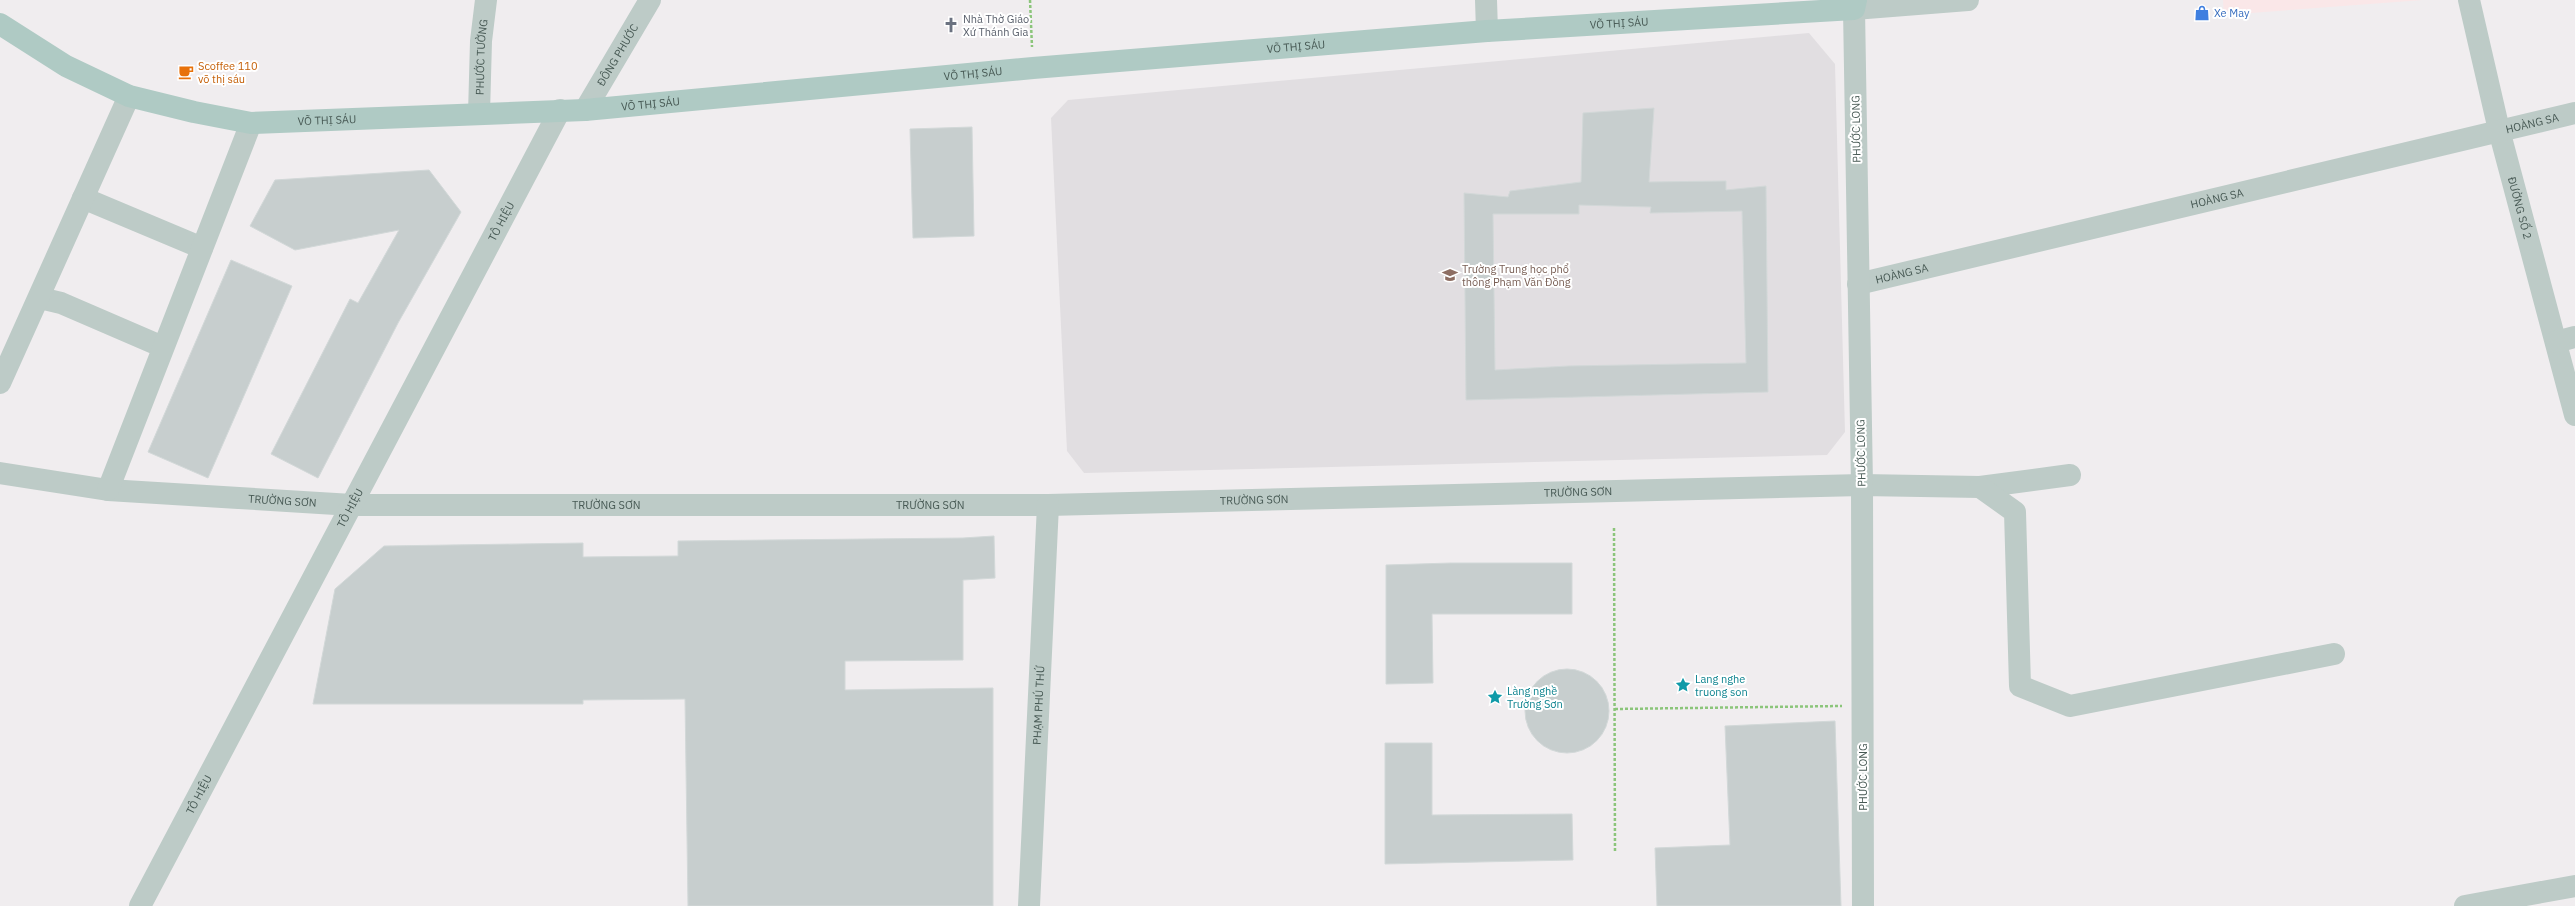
<svg xmlns="http://www.w3.org/2000/svg" width="2575" height="906" font-family="'IBM Plex Sans',sans-serif">
	<style>
		.commercial { fill: #fae7e8 }
		.education { fill: #e1dee1 }
		.building { fill: #c7cece; stroke: #d2d8d8; fill-rule: evenodd }
		.lines { fill: none; stroke-linecap: round; stroke-linejoin: round }
		.path { stroke: #8bc57a; stroke-width: 2.5; stroke-dasharray: 3 2; stroke-linecap: butt }
		.minor { stroke: #bdcbc7; stroke-width: 22 }
		.major { stroke: #afcac4; stroke-width: 22 }
		.labels { text-anchor: middle; stroke-width: 4; stroke-linejoin: round; paint-order: stroke }
		.shop-label { font-size: 11px; fill: #366cbe; stroke: #fff; text-anchor: start }
		.worship-label { font-size: 11px; fill: #5b616d; stroke: #fff; text-anchor: start }
		.street-label { font-size: 11px; fill: #475954; stroke: #fff }
		.food-label { font-size: 11px; fill: #c56008; stroke: #fff; text-anchor: start }
		.education-label { font-size: 11px; fill: #785e54; stroke: #fff; text-anchor: start }
		.culture-label { font-size: 11px; fill: #0d838f; stroke: #fff; text-anchor: start }
	</style>
	<rect width="100%" height="100%" fill="#f0edef"/>
	<polygon class="commercial" points="2223,0 2423,0 2224,15"/>
	<polygon class="education" points="1809,33 1835,64 1845,432 1827,455 1084,473 1067,451 1051,118 1068,100"/>
	<g class="building">
		<path d="M1654,108L1649,182L1726,181V190L1766,186L1768,392L1466,400L1464,193L1508,197L1510,191L1581,182L1583,113ZM1579,205L1651,207L1650,213L1742,211L1746,363L1568,366L1495,370L1493,214H1579Z"/>
		<polygon points="972,127 974,236 913,238 910,129"/>
		<polygon points="429,170 461,212 398,323 318,478 271,454 350,299 358,303 399,230 295,250 250,226 275,180"/>
		<polygon points="231,260 292,286 208,478 148,452"/>
		<polygon points="994,536 995,578 963,580 963,660 845,661 845,690 993,688 993,906 688,906 685,699 583,700 583,704 313,704 335,589 384,546 583,543 583,557 678,556 678,541 963,538"/>
		<polygon points="1451,563 1572,563 1572,614 1432,614 1433,683 1386,684 1386,565"/>
		<circle cx="1567" cy="711" r="42"/>
		<polygon points="1835,721 1841,906 1657,906 1655,848 1730,845 1725,726"/>
		<polygon points="1385,743 1432,743 1432,815 1572,814 1573,860 1385,864"/>
	</g>
	<g class="lines">
		<g class="path">
			<polyline points="1030,0 1032,47"/>
			<polyline points="1614,528 1615,853"/>
			<polyline points="1615,709 1842,706"/>
		</g>
		<g class="minor">
			<polyline points="1486,0 1487,31"/>
			<path id="s1" d="M2469,0L2499,130L2575,415"/>
			<path id="s2" d="M585,110L650,0"/>
			<path id="s3" d="M479,114L481,41L486,0"/>
			<polyline points="83,198 202,248"/>
			<path id="s4" d="M1858,284L2575,113"/>
			<polyline points="40,298 61,303 163,347"/>
			<polyline points="2556,342 2575,337"/>
			<polyline points="0,383 129,96"/>
			<path id="s5" d="M0,473L108,490L352,505H1048L1862,485L1980,487L2070,475"/>
			<polyline points="1980,487 2015,512 2020,686 2070,706 2334,654"/>
			<polyline points="108,490 251,123"/>
			<path id="s6" d="M140,906L560,110"/>
			<path id="s7" d="M1029,906L1048,505"/>
			<polyline points="1863,906 1862,485 1854,9 1968,0"/>
			<polyline points="2465,906 2575,886"/>
		</g>
		<path class="major" id="s8" d="M0,24L66,66L129,96L194,112L251,123L585,110L1033,68L1487,31L1854,9L1856,0"/>
	</g>
	<defs>
		<g id="shop-bare" transform="scale(1.2)"><path d="M-5-2.5h2.3a2.7 3.5 0 0 1 5.4 0H5L5.5 6h-11ZM-1.5-2.5h3a1.5 2.3 0 0 0-3 0Z" fill="#3f7fe0" stroke="#fff" stroke-width="2.5" paint-order="stroke"/></g>
		<g id="church-bare" transform="scale(1.2)"><path d="M-1.2-6h2.4v3.5h3.3v2.4h-3.3V6h-2.4V-.1h-3.3v-2.4h3.3Z" fill="#6b7280" stroke="#fff" stroke-width="2.5" paint-order="stroke"/></g>
		<g id="cafe-bare" transform="scale(1.2)"><path d="M-5.5-4.5H6V0H3Q3 3.5 0 3.5H-2.5Q-5.5 3.5-5.5 0ZM3-3.2v2h1.7v-2ZM-6 4.5H4V6H-6Z" fill="#e8710a" stroke="#fff" stroke-width="2.5" paint-order="stroke"/></g>
		<g id="school-bare" transform="scale(1.2)"><path d="M0-5L7-2L0 1L-7-2ZM-4 1L0 2.5L4 1V4Q0 6-4 4Z" fill="#8d6e63" stroke="#fff" stroke-width="2.5" paint-order="stroke"/></g>
		<g id="sight-bare" transform="scale(1.2)"><path d="M0-6L1.8-2.2L6-1.7L2.9 1.2L3.7 5.4L0 3.3L-3.7 5.4L-2.9 1.2L-6-1.7L-1.8-2.2Z" fill="#0f9aa8" stroke="#fff" stroke-width="2.5" paint-order="stroke"/></g>
	</defs>
	<g fill-rule="evenodd">
		<use href="#shop-bare" x="2202" y="13"/>
		<use href="#church-bare" x="951" y="25"/>
		<use href="#cafe-bare" x="186" y="72"/>
		<use href="#school-bare" x="1450" y="275"/>
		<use href="#sight-bare" x="1683" y="685"/>
		<use href="#sight-bare" x="1495" y="697"/>
	</g>
	<g class="labels">
		<g class="shop-label">
			<text x="2214" y="17">Xe May</text>
		</g>
		<g class="worship-label">
			<text x="963" y="23">Nhà Thờ Giáo<tspan x="963" dy="13">Xứ Thánh Gia</tspan></text>
		</g>
		<g class="street-label">
			<text dy="4" stroke="none"><textPath href="#s8" startOffset="1645">VÕ THỊ SÁU</textPath></text>
			<text dy="4" stroke="none"><textPath href="#s8" startOffset="1321">VÕ THỊ SÁU</textPath></text>
			<text dy="4" stroke="none"><textPath href="#s2" startOffset="64">ĐÔNG PHƯỚC</textPath></text>
			<text dy="4" stroke="none"><textPath href="#s3" startOffset="57">PHƯỚC TƯỜNG</textPath></text>
			<text dy="4" stroke="none"><textPath href="#s8" startOffset="997">VÕ THỊ SÁU</textPath></text>
			<text dy="4" stroke="none"><textPath href="#s8" startOffset="673">VÕ THỊ SÁU</textPath></text>
			<text dy="4" stroke="none"><textPath href="#s8" startOffset="349">VÕ THỊ SÁU</textPath></text>
			<text dy="4" stroke="none"><textPath href="#s4" startOffset="693">HOÀNG SA</textPath></text>
			<text transform="translate(1856 129) rotate(-91)" y="4">PHƯỚC LONG</text>
			<text dy="4" stroke="none"><textPath href="#s4" startOffset="369">HOÀNG SA</textPath></text>
			<text dy="4" stroke="none"><textPath href="#s1" startOffset="214">ĐƯỜNG SỐ 2</textPath></text>
			<text dy="4" stroke="none"><textPath href="#s6" startOffset="774">TÔ HIỆU</textPath></text>
			<text dy="4" stroke="none"><textPath href="#s4" startOffset="45">HOÀNG SA</textPath></text>
			<text transform="translate(1861 453) rotate(-91)" y="4">PHƯỚC LONG</text>
			<text dy="4" stroke="none"><textPath href="#s5" startOffset="1580">TRƯỜNG SƠN</textPath></text>
			<text dy="4" stroke="none"><textPath href="#s5" startOffset="1256">TRƯỜNG SƠN</textPath></text>
			<text dy="4" stroke="none"><textPath href="#s5" startOffset="284">TRƯỜNG SƠN</textPath></text>
			<text dy="4" stroke="none"><textPath href="#s5" startOffset="608">TRƯỜNG SƠN</textPath></text>
			<text dy="4" stroke="none"><textPath href="#s5" startOffset="932">TRƯỜNG SƠN</textPath></text>
			<text dy="4" stroke="none"><textPath href="#s6" startOffset="450">TÔ HIỆU</textPath></text>
			<text dy="4" stroke="none"><textPath href="#s7" startOffset="201">PHẠM PHÚ THỨ</textPath></text>
			<text transform="translate(1863 777) rotate(-90)" y="4">PHƯỚC LONG</text>
			<text dy="4" stroke="none"><textPath href="#s6" startOffset="126">TÔ HIỆU</textPath></text>
		</g>
		<g class="food-label">
			<text x="198" y="70">Scoffee 110<tspan x="198" dy="13">võ thị sáu</tspan></text>
		</g>
		<g class="education-label">
			<text x="1462" y="273">Trường Trung học phổ<tspan x="1462" dy="13">thông Phạm Văn Đồng</tspan></text>
		</g>
		<g class="culture-label">
			<text x="1695" y="683">Lang nghe<tspan x="1695" dy="13">truong son</tspan></text>
			<text x="1507" y="695">Làng nghề<tspan x="1507" dy="13">Trường Sơn</tspan></text>
		</g>
	</g>
</svg>
